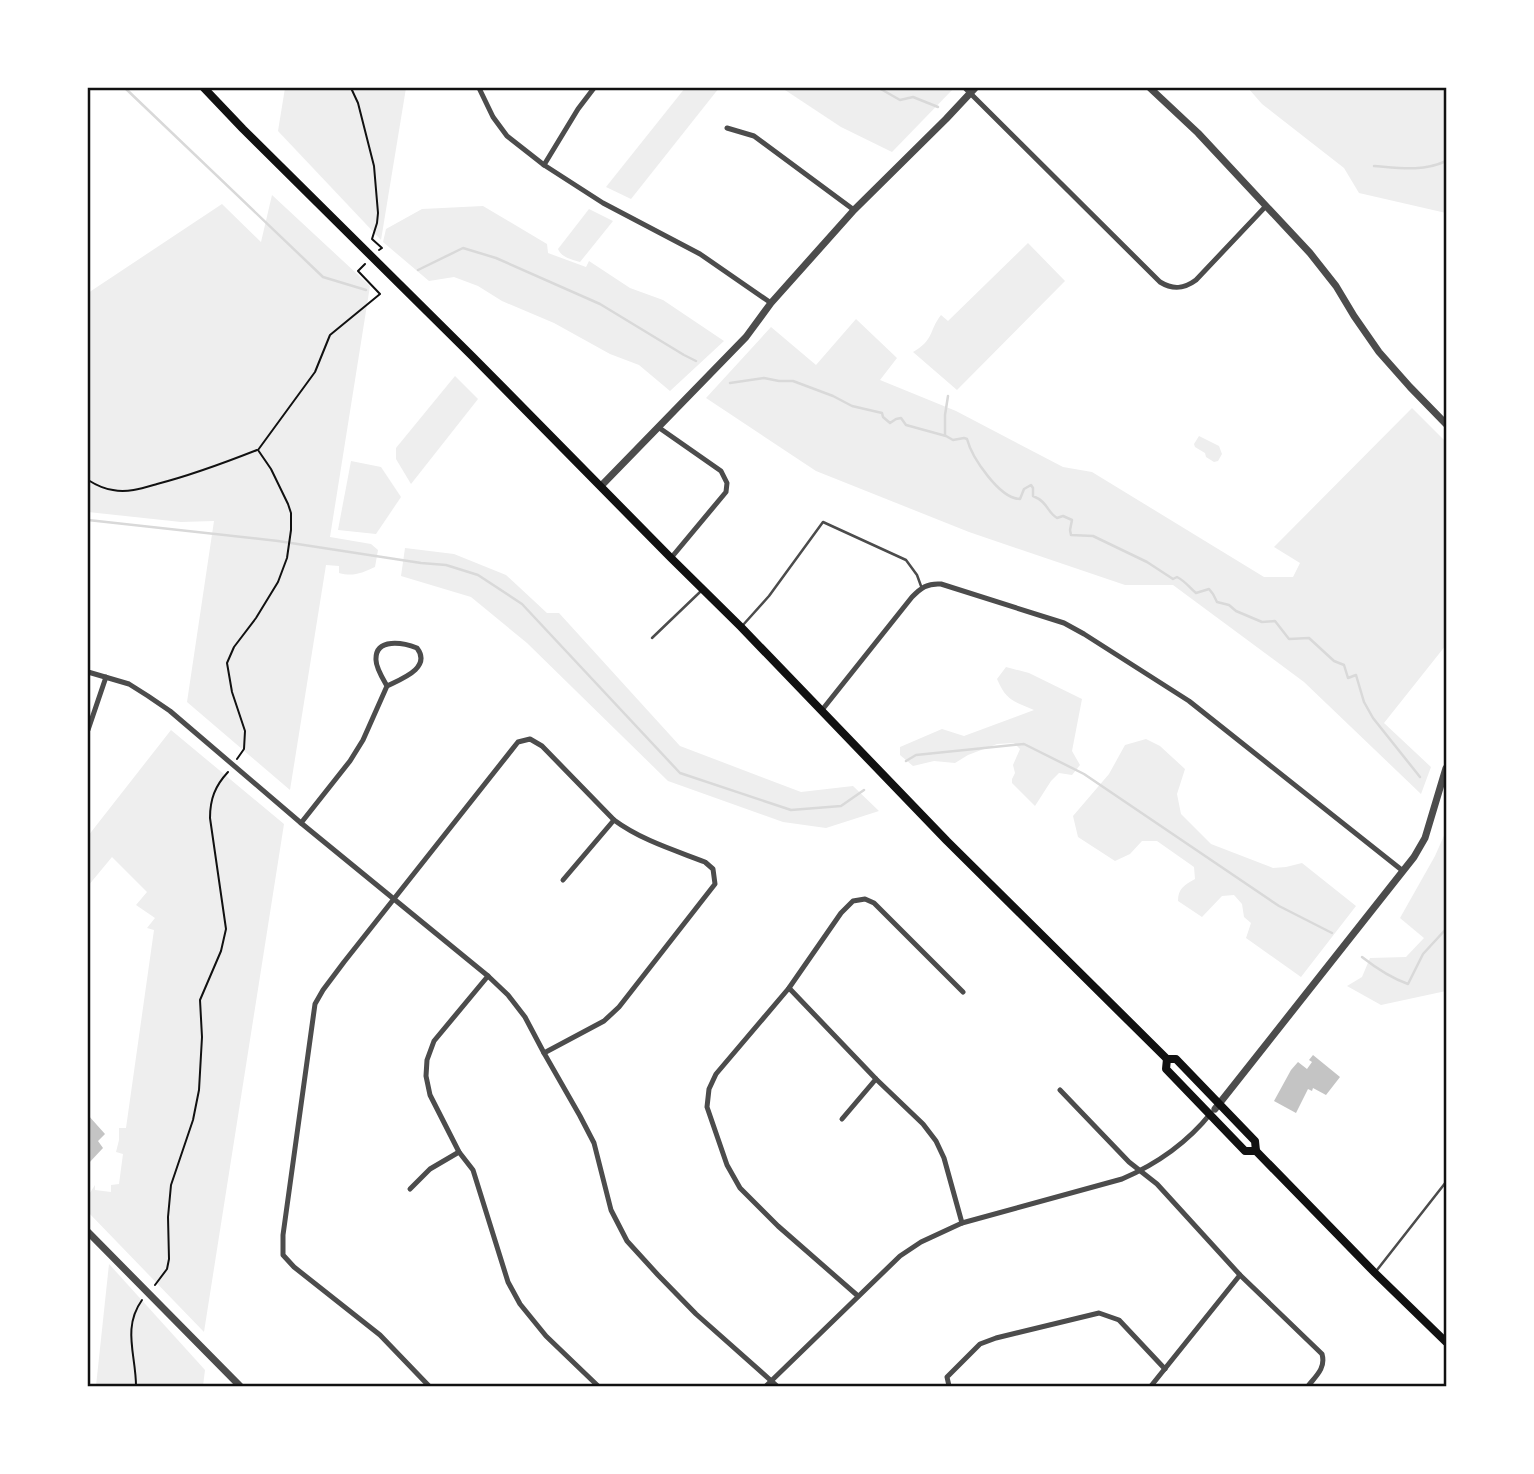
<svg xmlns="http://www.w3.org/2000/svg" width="1534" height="1474" font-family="Rubik,sans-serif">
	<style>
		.green { fill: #eee }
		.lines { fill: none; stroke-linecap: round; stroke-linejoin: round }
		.stream { stroke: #d9d9d9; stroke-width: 2.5 }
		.building { fill: #c4c4c4 }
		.path { stroke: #111; stroke-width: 2 }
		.service { stroke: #4c4c4c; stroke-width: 2.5 }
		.minor { stroke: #4c4c4c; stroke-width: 5 }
		.tertiary { stroke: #4c4c4c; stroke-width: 7 }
		.secondary { stroke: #111; stroke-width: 8 }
		.neatline { fill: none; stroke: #111; stroke-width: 2.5 }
	</style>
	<rect width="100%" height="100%" fill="#fff"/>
	<g class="green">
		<polygon points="285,88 406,88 381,240 278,131"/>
		<polygon points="685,88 719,88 631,199 606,187"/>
		<polygon points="782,88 951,88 953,89 892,152 841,127"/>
		<polygon points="1248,88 1446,88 1446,213 1359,193 1344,168 1262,104"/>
		<path d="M272,195L370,286L330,537L371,544L378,550L375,567C362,573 353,577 339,573V566L326,565L290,790L187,702L214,521L181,522L88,512V293L222,204L261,242Z"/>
		<polygon points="483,206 547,244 548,253 586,267 589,261 630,288 663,300 724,341 670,391 639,365 610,354 554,323 502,301 478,286 454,277 429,281 383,242 386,229 422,209"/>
		<path d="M589,209L613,221L580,262C571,259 562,258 558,249Z"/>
		<path d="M1028,243L1065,281L957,390L913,352C935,339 928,332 941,315L948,321Z"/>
		<polygon points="856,319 897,358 880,380 956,411 1063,467 1092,472 1264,577 1293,577 1300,563 1274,547 1412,408 1446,442 1446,645 1384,723 1431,767 1421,794 1304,682 1173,585 1125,585 969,532 816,471 706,398 771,327 816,365"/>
		<polygon points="455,376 478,399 411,484 396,459 396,448"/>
		<polygon points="1199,436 1219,446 1222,454 1218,461 1214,462 1206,457 1205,453 1195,447 1194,444"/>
		<polygon points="351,461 381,467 401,497 376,534 338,530"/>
		<polygon points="405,548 454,554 506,575 547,613 559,613 680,746 801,792 853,786 879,811 826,828 783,822 668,781 527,643 471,597 401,576"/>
		<path d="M1006,667L1029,673L1082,699L1072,751L1080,765L1072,775L1059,773L1051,781L1035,806L1012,783V779L1015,773L1013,765L1020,749L1014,743L997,744L968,755L955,763L934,761L913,766L900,755V747L942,729L964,736L1034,710C1014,701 1007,702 997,679Z"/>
		<polygon points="171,730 284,824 204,1332 88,1212 88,1196 95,1185 95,1190 111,1192 111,1185 119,1184 123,1154 116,1152 119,1140 119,1128 126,1128 154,930 147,928 155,918 136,905 147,892 112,857 88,886 88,836"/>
		<path d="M1146,739L1160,746L1185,769L1177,794L1181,814L1211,844L1273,868L1286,867L1302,863L1356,906L1301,977L1246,938L1251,923L1244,917L1242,904L1234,895L1222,896L1202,917L1178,901C1178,889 1184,885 1195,879L1194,867L1157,841H1142L1130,854L1115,861L1078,837L1073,816L1109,774L1125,745Z"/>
		<polygon points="1446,831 1446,991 1381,1005 1347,986 1362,977 1370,958 1406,957 1424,938 1400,918 1435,856"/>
		<polygon points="109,1264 205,1370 203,1386 96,1386"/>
	</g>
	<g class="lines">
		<g class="stream">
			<polyline points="125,88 323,277 366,290"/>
			<polyline points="879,88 900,100 913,97 938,107"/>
			<path d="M1374,166C1399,168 1423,172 1446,161"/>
			<polyline points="418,270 463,248 496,258 600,304 684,355 696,361"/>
			<path d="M730,383L764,378L779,381H793L833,396L852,406L882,413L883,417L890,423L896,419L901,418L906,425L946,436L953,440L964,438L967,439C972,458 1000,499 1020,499L1024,489L1031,485L1033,488V496C1048,502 1047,512 1057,518L1063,516L1072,520L1070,530L1071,535L1093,536L1147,562L1173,579L1177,577C1185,581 1189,587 1196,593L1209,589L1213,594L1217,602L1229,605L1236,611L1262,622L1275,621L1289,639L1309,638L1334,661L1344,665L1348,678L1356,675L1364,702L1373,718L1420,777"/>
			<polyline points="945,435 945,415 948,396"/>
			<polyline points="88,520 278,541 421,563 446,565 478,575 522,604 680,773 791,810 841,806 864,790"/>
			<polyline points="906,761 916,755 1024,744 1084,774 1279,906 1332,933"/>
			<path d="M1362,957C1376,968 1391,978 1408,984L1423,954L1446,929"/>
		</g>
	</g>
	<g class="building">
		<polygon points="1313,1055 1340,1077 1326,1095 1313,1088 1312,1091 1308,1089 1296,1113 1274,1101 1291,1070 1298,1062 1307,1069 1312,1062 1309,1060"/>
		<polygon points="88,1115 105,1134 98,1141 103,1148 88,1164 88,1140 89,1138 88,1136"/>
	</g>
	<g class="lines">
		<g class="path">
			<polyline points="351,88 358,103 374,166 378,213 377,223 372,239 382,248 379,250"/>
			<path d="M88,480C96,485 104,489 113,490C128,493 143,488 157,484C192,475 224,463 257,450"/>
			<polyline points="237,759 244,749 245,731 232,692 227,663 234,647 256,618 278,582 287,558 291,530 291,513 288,504 271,469 258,450 315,372 330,335 380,294 358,271 365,264"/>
			<path d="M155,1285L167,1269L169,1259L168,1217L171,1185L193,1120L199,1090L202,1037L200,1000L221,951L226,929L210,818C210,799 215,786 228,772"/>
			<path d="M136,1386C136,1355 122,1328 142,1300"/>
		</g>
		<g class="service">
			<polyline points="743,625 769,596 823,522 906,560 917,575 921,586"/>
			<polyline points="652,638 700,592"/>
			<polyline points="1377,1270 1446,1182"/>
		</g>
		<g class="minor">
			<polyline points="479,88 493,117 507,136 544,165 603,203 700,254 771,303"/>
			<path d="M965,88L1160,282C1173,290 1184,289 1196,280L1266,206"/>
			<polyline points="727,128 754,136 854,210"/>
			<polyline points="544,165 578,109 594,88"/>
			<polyline points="658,427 721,471 727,483 726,492 671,558"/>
			<polyline points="88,672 129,684 148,696 170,711 301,823 488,976 508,995 525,1017 544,1053 580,1116 594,1143 611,1210 627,1241 658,1275 696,1314 777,1386"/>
			<path d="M822,710L912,597C921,588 927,583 941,584L1064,623L1084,634L1189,701L1403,871"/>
			<polyline points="88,730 106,677"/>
			<path d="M301,823L350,761L363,740L387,686C383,679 376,668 376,660C375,637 404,643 417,648C432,668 401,679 387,686"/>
			<polyline points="563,880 614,820"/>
			<polyline points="488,976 434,1041 427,1060 426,1076 430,1095 459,1152 473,1170 508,1282 520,1304 546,1336 598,1386"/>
			<polyline points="789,988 876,1079 923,1124 936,1141 944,1158 962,1223"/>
			<path d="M1060,1090L1129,1162L1157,1184L1240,1275L1322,1354C1326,1368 1316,1376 1308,1386"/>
			<polyline points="842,1119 876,1079"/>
			<polyline points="410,1189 430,1169 459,1152"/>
			<polyline points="858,1296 778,1226 740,1188 727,1165 707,1107 709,1089 716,1074 789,988 841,913 853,901 865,899 874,903 963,992"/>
			<path d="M429,1386L380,1335L294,1267L283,1255V1235L315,1004L323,990L344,962L518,742L530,739L542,746L614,820C641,840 674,850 705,862L713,869L715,884L619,1007L604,1021L544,1053"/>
			<path d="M766,1386L900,1256L921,1242L962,1223L1122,1179C1157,1164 1187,1143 1211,1113"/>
			<polyline points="949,1386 947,1377 980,1344 996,1338 1099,1313 1119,1320 1165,1369"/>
			<polyline points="1151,1386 1240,1275"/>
		</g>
		<g class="tertiary">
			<polyline points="1150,88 1198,133 1310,253 1336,286 1354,316 1379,352 1410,387 1446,424"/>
			<polyline points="601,486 746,337 771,303 854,210 946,119 975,88"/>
			<polyline points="1215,1109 1414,857 1425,838 1446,768"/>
			<polyline points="88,1232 240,1386"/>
		</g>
		<g class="secondary">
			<polyline points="204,88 243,129 472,356 671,558 741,627 947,841 1167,1059 1176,1059 1255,1141 1256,1151 1375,1273 1446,1342"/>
			<polyline points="1167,1059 1166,1069 1245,1151 1256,1151"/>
		</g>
	</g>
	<rect width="1534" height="1474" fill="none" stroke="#ffffff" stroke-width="178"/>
	<rect x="89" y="89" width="1356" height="1296" class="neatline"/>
</svg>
